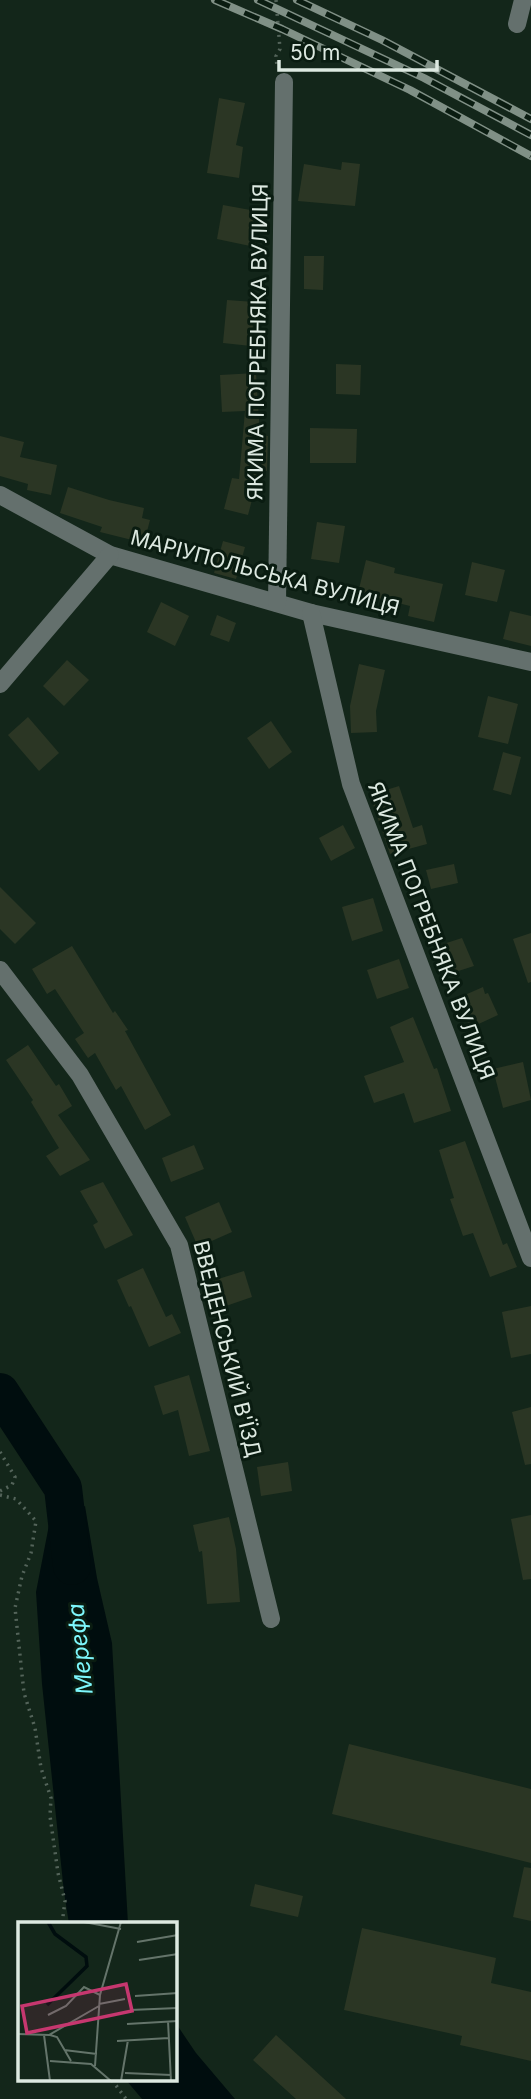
<svg xmlns="http://www.w3.org/2000/svg" width="531" height="2099" font-family="Inter,sans-serif">
	<style>
		.water { fill: #000d0e }
		.lines { fill: none; stroke-linecap: round; stroke-linejoin: round }
		.river { stroke: #000d0e; stroke-width: 38 }
		.building { fill: #2b3624 }
		.path { stroke: #54645a; stroke-width: 3.5; stroke-dasharray: 2 5; stroke-linecap: butt }
		.minor { stroke: #64706d; stroke-width: 18 }
		.rail-casing { stroke: #809086; stroke-width: 8 }
		.rail { stroke: #0a1c11; stroke-width: 5; stroke-dasharray: 16; stroke-linecap: butt }
		.labels { text-anchor: middle; stroke-width: 6; stroke-linejoin: round; paint-order: stroke }
		.street-label { font-size: 21px; fill: #dde9e1; stroke: #0a1c11 }
		.water-label { font-size: 23px; font-style: italic; fill: #7df7fc; stroke: #0a1c11 }
		.inset-river { fill: none; stroke: #000d0e; stroke-width: 3.5 }
		.inset-road { fill: none; stroke: #64746a; stroke-width: 2 }
		.view { fill: #c6376f; fill-opacity: 0.15; stroke: #c6376f; stroke-width: 3.5 }
		.inset-edge { fill: none; stroke: #dde9e1; stroke-width: 3.5 }
	</style>
	<rect width="100%" height="100%" fill="#13261a"/>
	<g class="water">
		<polygon points="85,1506 97,1578 112,1643 128,1924 69,1924 64,1892 42,1684 36,1592 49,1525"/>
		<polygon points="175,2022 196,2053 235,2099 142,2099 126,2080 175,2080"/>
	</g>
	<g class="lines">
		<polyline class="river" points="0,1392 63,1488 72,1566"/>
	</g>
	<g class="building">
		<polygon points="219,98 245,103 236,145 243,147 239,178 207,173"/>
		<polygon points="342,162 360,164 355,206 298,201 304,164 341,170"/>
		<polygon points="223,205 262,212 255,247 217,239"/>
		<polygon points="304,256 324,256 323,290 304,289"/>
		<polygon points="227,300 255,302 251,346 223,343"/>
		<polygon points="336,364 361,365 360,395 336,394"/>
		<polygon points="256,373 260,435 268,436 267,471 260,470 248,515 224,509 232,478 239,479 245,411 222,412 220,375"/>
		<polygon points="310,428 357,429 356,463 310,463"/>
		<polygon points="0,436 24,442 20,457 57,465 51,495 27,490 28,484 0,476"/>
		<polygon points="68,487 109,500 144,508 142,518 150,520 144,543 100,532 102,527 60,513"/>
		<polygon points="317,522 345,526 339,563 311,559"/>
		<polygon points="223,541 245,547 236,579 214,573"/>
		<polygon points="366,560 395,568 394,573 443,584 434,622 408,616 410,606 358,593"/>
		<polygon points="472,562 505,570 497,602 465,595"/>
		<polygon points="161,602 189,616 175,646 147,632"/>
		<polygon points="510,611 531,616 531,646 503,639"/>
		<polygon points="217,615 236,623 229,642 210,635"/>
		<polygon points="67,660 89,680 64,706 43,686"/>
		<polygon points="359,664 385,670 376,711 377,732 351,733 350,706"/>
		<polygon points="488,696 518,704 508,744 478,737"/>
		<polygon points="28,717 59,753 39,771 8,735"/>
		<polygon points="271,721 292,752 269,769 247,738"/>
		<polygon points="503,752 521,757 511,795 493,790"/>
		<polygon points="399,786 413,828 422,825 427,844 390,854 370,795"/>
		<polygon points="343,825 355,848 331,861 319,838"/>
		<polygon points="454,864 458,883 431,889 426,870"/>
		<polygon points="0,887 36,923 15,944 0,929"/>
		<polygon points="373,898 383,931 352,941 342,907"/>
		<polygon points="531,933 531,982 528,983 513,939"/>
		<polygon points="462,938 474,966 449,974 437,946"/>
		<polygon points="72,946 113,1013 115,1011 128,1030 125,1031 171,1115 145,1130 121,1086 116,1090 95,1053 88,1058 75,1039 84,1033 55,989 47,994 32,969"/>
		<polygon points="399,959 409,988 377,999 367,970"/>
		<polygon points="483,987 485,994 488,993 498,1015 470,1028 458,998"/>
		<polygon points="413,1017 434,1069 437,1068 451,1111 414,1123 404,1093 374,1103 364,1076 404,1062 390,1027"/>
		<polygon points="28,1045 56,1086 59,1084 72,1106 58,1115 90,1160 60,1176 46,1156 59,1148 31,1102 33,1100 6,1060"/>
		<polygon points="523,1062 531,1100 503,1108 493,1069"/>
		<polygon points="465,1141 503,1245 507,1243 517,1267 490,1277 473,1233 463,1236 450,1199 454,1198 439,1150"/>
		<polygon points="194,1145 204,1169 171,1182 162,1158"/>
		<polygon points="103,1182 133,1235 105,1249 93,1225 98,1222 80,1191"/>
		<polygon points="219,1202 232,1232 198,1247 185,1217"/>
		<polygon points="143,1268 166,1317 172,1314 181,1333 149,1347 131,1306 129,1307 117,1280"/>
		<polygon points="244,1271 252,1297 223,1307 215,1280"/>
		<polygon points="531,1306 531,1354 511,1358 502,1312"/>
		<polygon points="189,1375 210,1451 189,1456 178,1410 163,1415 154,1386"/>
		<polygon points="531,1407 531,1464 525,1465 512,1412"/>
		<polygon points="288,1462 292,1491 261,1496 257,1467"/>
		<polygon points="531,1515 531,1579 523,1580 511,1519"/>
		<polygon points="229,1517 236,1549 240,1602 207,1604 202,1551 199,1552 193,1525"/>
		<polygon points="349,1744 531,1789 531,1863 332,1814"/>
		<polygon points="524,1867 531,1868 531,1921 513,1917"/>
		<polygon points="255,1884 303,1896 298,1917 250,1906"/>
		<polygon points="362,1928 496,1958 491,1983 531,1992 531,2061 460,2045 462,2036 344,2010"/>
		<polygon points="276,2035 346,2099 296,2099 253,2060"/>
	</g>
	<g class="lines">
		<g class="path">
			<polyline points="276,0 280,49 276,56 277,66"/>
			<polyline points="0,1452 15,1477 12,1485 0,1491"/>
			<polyline points="0,1495 16,1499 36,1521 31,1553 22,1576 15,1608 24,1693 35,1728 41,1768 51,1798 50,1816 58,1873 65,1901 62,1924"/>
			<polyline points="112,2080 126,2099"/>
		</g>
		<g class="minor">
			<polyline points="517,24 523,0"/>
			<polyline points="0,495 110,555 311,613 531,662"/>
			<polyline points="277,603 284,82"/>
			<polyline points="311,613 351,784 531,1258"/>
			<polyline points="0,684 110,555"/>
			<polyline points="0,970 80,1075 179,1245 271,1619"/>
		</g>
		<g class="rail-casing">
			<g id="rail">
				<polyline points="215,0 282,29 410,90 531,156"/>
				<polyline points="258,0 424,78 531,135"/>
				<polyline points="297,0 382,40 531,119"/>
			</g>
		</g>
		<use href="#rail" class="rail"/>
	</g>
	<g class="labels">
		<g class="street-label">
			<text transform="translate(258 342) rotate(-89)" y="7">ЯКИМА ПОГРЕБНЯКА ВУЛИЦЯ</text>
			<text transform="translate(265 573) rotate(15)" y="7">МАРІУПОЛЬСЬКА ВУЛИЦЯ</text>
			<text transform="translate(431 931) rotate(69)" y="7">ЯКИМА ПОГРЕБНЯКА ВУЛИЦЯ</text>
			<text transform="translate(227 1349) rotate(76)" y="7">ВВЕДЕНСЬКИЙ В'ЇЗД</text>
		</g>
		<g class="water-label">
			<text transform="translate(80 1649) rotate(-96)" y="8">Мерефа</text>
		</g>
	</g>
	<g transform="translate(18 1922)">
		<rect width="159" height="159" fill="#13261a"/>
		<path class="inset-river" d="M29,83L69,44L68,35L37,12L30,0"/>
		<path class="inset-road" d="M66,0L103,7M119,20L160,13M121,38L160,32M117,74L160,71M81,82L107,77M112,88L160,86M30,93L48,84L66,65L82,73M150,99L153,159M109,102L160,99M0,112L31,113L81,84M26,113L32,159M32,113L39,115L53,139M99,119L151,116M46,128L79,132M32,139L73,142L93,159M77,144L82,73L103,0M107,151L153,153M103,159L110,118"/>
		<path class="view" d="M108,62L114,89L9,111L4,84Z"/>
		<rect width="159" height="159" class="inset-edge"/>
	</g>
	<path d="M279 60v10h158v-10" fill="none" stroke="#dde9e1" stroke-width="3.5"/>
	<text x="290" y="60" font-size="21" fill="#dde9e1" stroke="#0a1c11" stroke-width="5" paint-order="stroke">50 m</text>
</svg>
